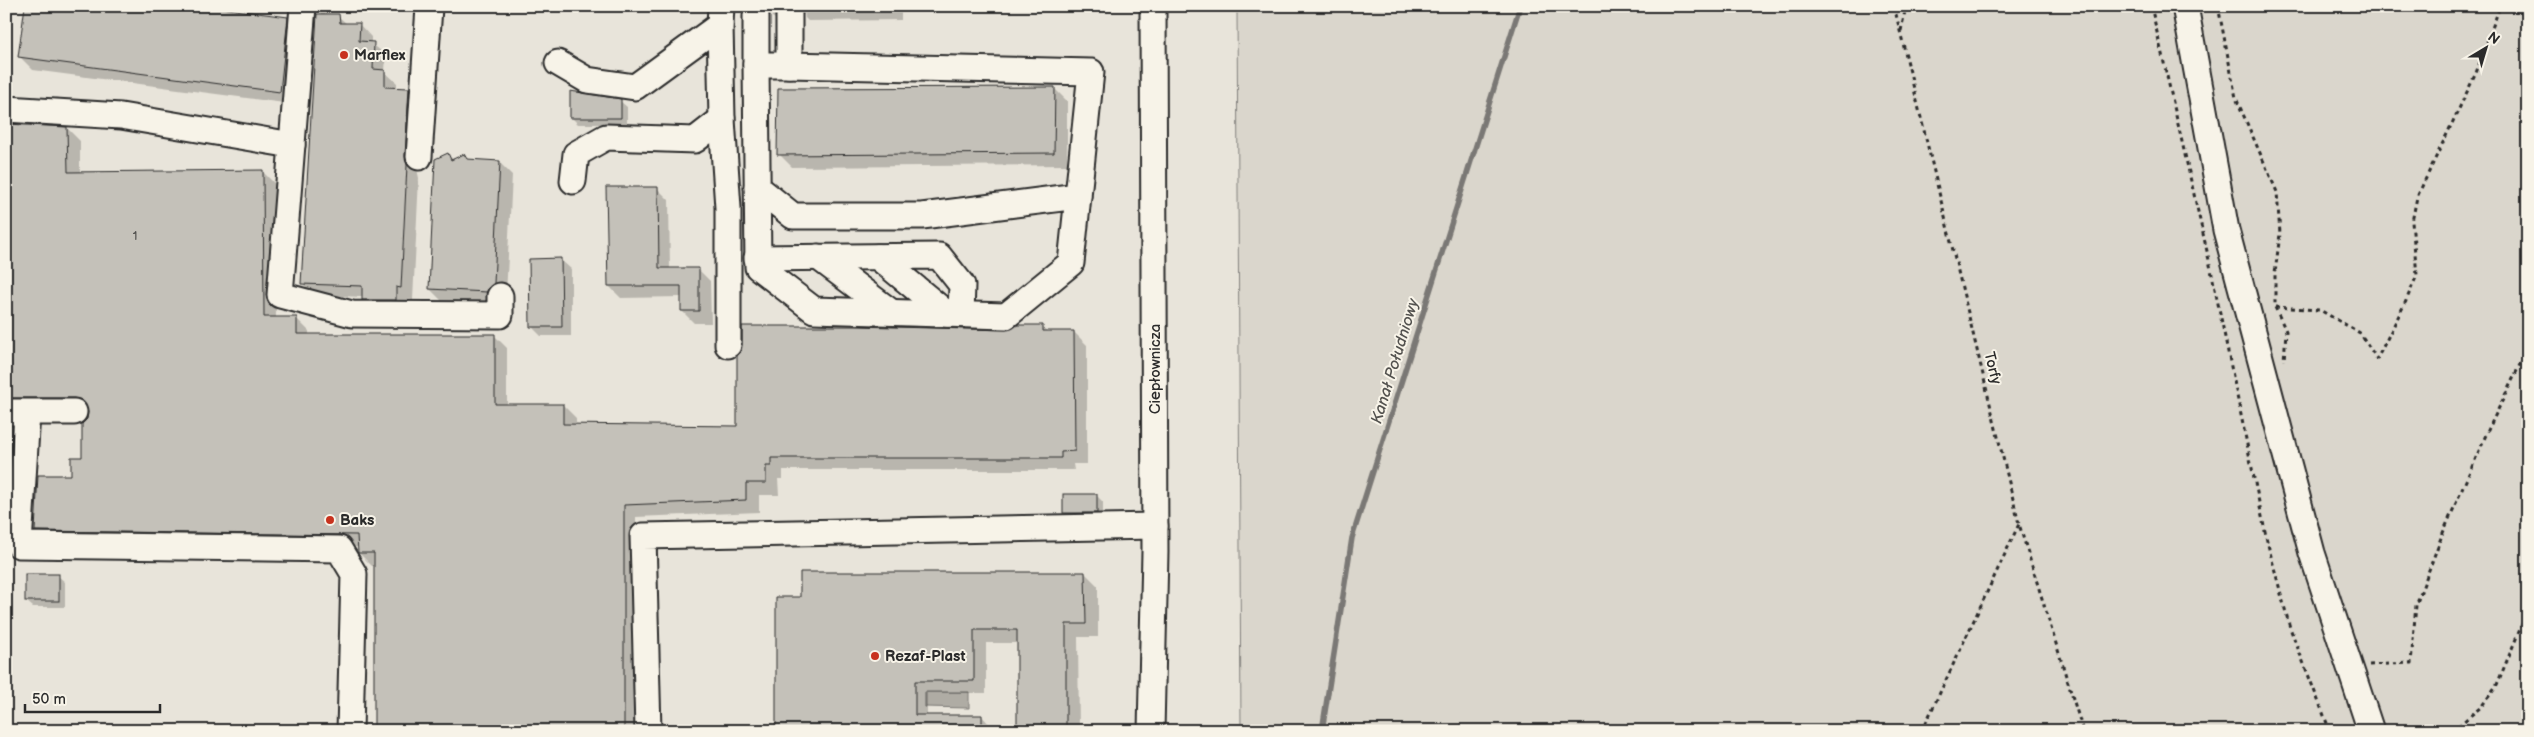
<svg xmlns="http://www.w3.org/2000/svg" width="2534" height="737" font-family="'Balsamiq Sans',sans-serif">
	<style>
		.built { fill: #e8e4da }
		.green { fill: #dad6cc; stroke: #82807c }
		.water { fill: #afaca4; stroke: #7a7874 }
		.shadow { fill: #0003 }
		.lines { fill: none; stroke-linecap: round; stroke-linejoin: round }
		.stream { stroke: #7a7874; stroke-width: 5.5 }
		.building { fill: #c4c1b9; stroke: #2b2b2b }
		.minor-casing { stroke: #2b2b2b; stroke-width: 29 }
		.path { stroke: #2b2b2b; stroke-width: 3; stroke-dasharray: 4 4; stroke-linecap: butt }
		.minor { stroke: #f7f3e8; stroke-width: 25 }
		.poi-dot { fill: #c8321e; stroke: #f7f3e8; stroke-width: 2 }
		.labels { text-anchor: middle; stroke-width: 4; stroke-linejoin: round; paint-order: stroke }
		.number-label { font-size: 12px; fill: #51504e }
		.poi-label { font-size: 15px; font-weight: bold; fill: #2b2b2b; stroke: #f7f3e8; text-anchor: start }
		.street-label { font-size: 15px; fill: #2b2b2b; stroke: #f7f3e8 }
		.water-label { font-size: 16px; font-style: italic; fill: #53524f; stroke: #f7f3e8 }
	</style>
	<rect width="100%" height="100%" fill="#f7f3e8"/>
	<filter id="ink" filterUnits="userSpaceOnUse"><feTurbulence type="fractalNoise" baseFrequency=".02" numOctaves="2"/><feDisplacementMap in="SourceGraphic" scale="10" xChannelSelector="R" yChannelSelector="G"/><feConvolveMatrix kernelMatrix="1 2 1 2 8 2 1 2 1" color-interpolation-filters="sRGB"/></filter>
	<g filter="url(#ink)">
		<polygon class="built" points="6,6 1237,6 1241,731 6,731"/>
		<polygon class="green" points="1237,6 2528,6 2528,731 1241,731"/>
		<polygon class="water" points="925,692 969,692 969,708 925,707"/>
		<g class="shadow">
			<polygon points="27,6 209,6 287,19 300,32 292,104 33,70 20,57"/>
			<polygon points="766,6 779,6 777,20 772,17 770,9"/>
			<polygon points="804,6 901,6 901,20 808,21 805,18"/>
			<polygon points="338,16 347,24 359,24 371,37 371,43 386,55 385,72 397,83 397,89 409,89 421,102 417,169 419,178 413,300 408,299 408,312 375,312 363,297 315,295 302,283"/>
			<polygon points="1054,88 1067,101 1067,165 792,167 779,154"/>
			<polygon points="620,101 627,107 627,124 578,124 572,118"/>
			<polygon points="6,126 67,128 80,141 80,173 262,171 275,184 276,318 296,318 309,331 309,335 494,335 507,348 507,405 563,405 576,418 576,425 739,427 1006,332 1042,327 1048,332 1074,332 1087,345 1087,464 1073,464 1074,470 783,470 783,479 778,479 779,495 759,495 759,512 636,517 637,731 375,731 375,566 372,566 359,553 359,547 50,543 37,530 83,458 90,411 19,410 6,419"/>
			<polygon points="448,154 453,160 464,155 469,161 499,162 512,175 506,296 500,305 443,302 430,289"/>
			<polygon points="657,188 669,200 670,269 698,269 710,281 711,323 694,323 682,311 682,297 621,298 609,286"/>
			<polygon points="561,260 571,269 571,336 541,336 531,326"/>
			<polygon points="1096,495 1103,502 1103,519 1071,519 1064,513"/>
			<polygon points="1085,573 1098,586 1098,637 1078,637 1079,731 1018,731 1018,643 986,643 986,693 927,693 927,716 982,716 995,731 777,731 802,599"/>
			<polygon points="58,576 65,582 65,607 33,607 26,601"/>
		</g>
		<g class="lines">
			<polyline class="stream" points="1322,731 1352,538 1520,6"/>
		</g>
		<g class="building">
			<polygon points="25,6 205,6 288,17 280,92 18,57"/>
			<polygon points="317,14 339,14 340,23 360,23 359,41 374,42 373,69 385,70 385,87 409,88 405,156 407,165 401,288 396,287 396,300 362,300 362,286 301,284"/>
			<polygon points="1055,87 1054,153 777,155 778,88"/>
			<polygon points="570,91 621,99 621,118 570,118"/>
			<polygon points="6,124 67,127 68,172 263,170 264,317 297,317 297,334 495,334 495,404 563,404 563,424 737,426 737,356 742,345 742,326 856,326 1006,330 1017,325 1043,325 1043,331 1074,331 1075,451 1061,452 1061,458 771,458 771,466 766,466 766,483 746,483 746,500 624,505 624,731 374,731 374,553 358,553 357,535 35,531 38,475 71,475 71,457 82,457 82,424 87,419 88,412 82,400 74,398 6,398"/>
			<polygon points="448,153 451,160 464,154 467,159 500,161 494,283 487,292 429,289 435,159"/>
			<polygon points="606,187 658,187 659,268 699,268 699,311 681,311 681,286 608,286"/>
			<polygon points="561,258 562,327 530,327 529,259"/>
			<rect x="1063" y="494" width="34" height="19"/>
			<polygon points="800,572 1085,572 1086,624 1066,624 1066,731 1017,731 1017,630 974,630 974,681 915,681 915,715 982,715 982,731 776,731 776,597 800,597"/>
			<rect x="25" y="574" width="34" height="27"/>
		</g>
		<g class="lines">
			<g class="minor-casing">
				<g id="minor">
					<polyline points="303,6 280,295 352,314 500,315 500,296"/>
					<polyline points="2185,6 2226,230 2312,553 2371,731"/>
					<polyline points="756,16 756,65 789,65 789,6"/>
					<polyline points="720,25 722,119 728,208 728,345"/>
					<polyline points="558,63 587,80 635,87 720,25 721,6"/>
					<polyline points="756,65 758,267 814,310 1006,316 1071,263 1091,72 789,65"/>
					<polyline points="6,109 121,116 292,145"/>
					<polyline points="419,157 429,7"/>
					<polyline points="573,181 576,154 606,137 695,140 722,119"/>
					<polyline points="757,187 793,216 922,216 1078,196"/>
					<polyline points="818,257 891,312"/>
					<polyline points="878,257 947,314"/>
					<polyline points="757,258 939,256 962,285 961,314"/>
					<polyline points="6,412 74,412"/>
					<polyline points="27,413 19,545 339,549 354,574 350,731"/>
					<polyline points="648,731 643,536 1155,526"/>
					<polyline points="1151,731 1155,552 1153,6"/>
				</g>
			</g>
			<g class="path">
				<polyline points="1894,6 2019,524 2083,731"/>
				<polyline points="2151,6 2209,260 2267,541 2290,628 2330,731"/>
				<polyline points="2218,6 2236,98 2277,192 2280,234 2275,273 2275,307 2286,331 2284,361"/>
				<polyline points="1901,31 1906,6"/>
				<polyline points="2275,307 2320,310 2360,333 2377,359 2406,301 2417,275 2412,222 2417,197 2476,73 2500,6"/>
				<polyline points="2369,665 2411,663 2416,605 2442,535 2489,428 2528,348"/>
				<polyline points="1922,731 2019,524"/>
				<polyline points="2452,731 2481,707 2496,687 2528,610"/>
			</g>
			<use href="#minor" class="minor"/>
		</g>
	</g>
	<g class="poi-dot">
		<circle cx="344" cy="55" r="5"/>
		<circle cx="330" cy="520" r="5"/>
		<circle cx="875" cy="656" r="5"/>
	</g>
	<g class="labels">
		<g class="number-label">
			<text x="135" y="240">1</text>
		</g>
		<g class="poi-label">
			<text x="354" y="60">Marflex</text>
			<text x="340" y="525">Baks</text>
			<text x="885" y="661">Rezaf-Plast</text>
		</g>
		<g class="street-label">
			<text transform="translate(1993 368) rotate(76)" y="5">Torfy</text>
			<text transform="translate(1155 369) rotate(-90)" y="5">Ciepłownicza</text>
		</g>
		<g class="water-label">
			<text transform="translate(1394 361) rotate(-73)" y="6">Kanał Południowy</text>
		</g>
	</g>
	<rect width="2534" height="737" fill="none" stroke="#f7f3e8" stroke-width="25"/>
	<rect x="12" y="12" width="2509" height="712" fill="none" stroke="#2b2b2b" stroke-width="2" filter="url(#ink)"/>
	<g transform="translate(2486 48) rotate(38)" stroke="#f7f3e8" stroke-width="4" paint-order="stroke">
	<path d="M0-4L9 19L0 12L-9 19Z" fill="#2b2b2b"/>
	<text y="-8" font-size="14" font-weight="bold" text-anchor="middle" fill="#2b2b2b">N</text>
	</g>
	<path d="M25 704v8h135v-8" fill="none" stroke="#2b2b2b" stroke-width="2.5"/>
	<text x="32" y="704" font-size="15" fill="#2b2b2b" stroke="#f7f3e8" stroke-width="4" paint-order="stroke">50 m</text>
</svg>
